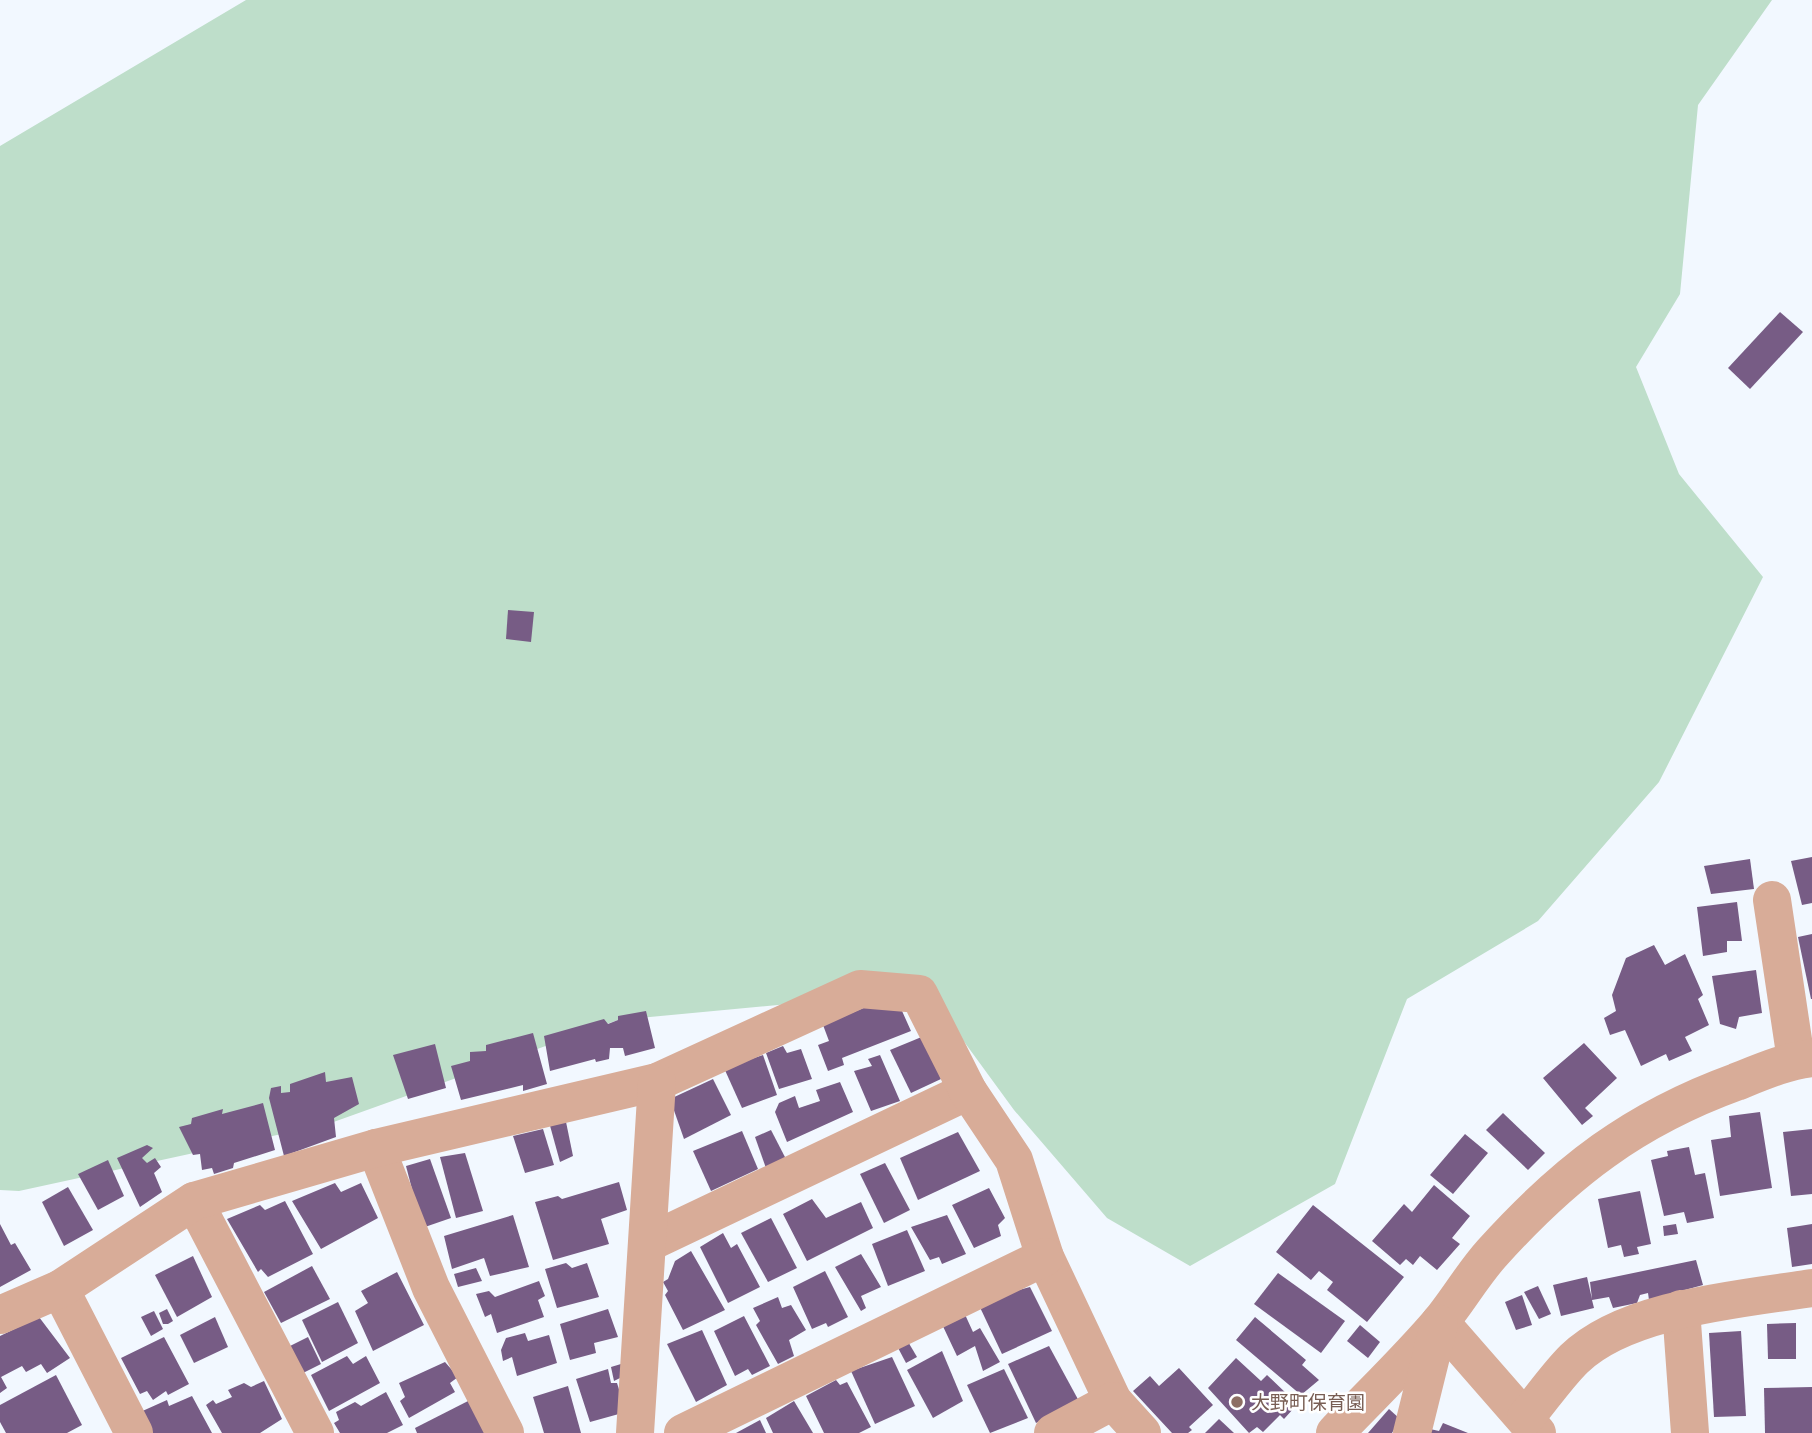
<svg xmlns="http://www.w3.org/2000/svg" width="1812" height="1433" font-family="'Noto Sans','Noto Sans JP',sans-serif">
	<style>
		.green { fill: #bedeca }
		.building { fill: #775c85 }
		.lines { fill: none; stroke-linecap: round; stroke-linejoin: round }
		.minor { stroke: #d8ac98; stroke-width: 38 }
		.education-dot { fill: #8d6e63; stroke: #fff; stroke-width: 2.5 }
		.labels { text-anchor: middle; stroke-width: 5; stroke-linejoin: round; paint-order: stroke }
		.education-label { font-size: 19px; fill: #785e54; stroke: #fff; text-anchor: start }
	</style>
	<rect width="100%" height="100%" fill="#f2f8ff"/>
	<polygon class="green" points="246,0 1772,0 1698,105 1680,294 1636,367 1679,474 1763,577 1659,782 1538,921 1407,999 1335,1184 1190,1266 1107,1218 1014,1110 938,1006 852,998 618,1020 328,1124 19,1191 0,1190 0,146"/>
	<g class="building">
		<polygon points="1780,312 1803,332 1750,389 1728,368"/>
		<polygon points="508,610 534,612 531,642 506,639"/>
		<polygon points="1812,857 1812,903 1802,905 1791,861"/>
		<polygon points="1750,859 1754,889 1711,894 1704,866"/>
		<polygon points="1737,902 1742,941 1727,941 1727,952 1703,956 1697,907"/>
		<polygon points="1812,934 1812,999 1811,999 1798,937"/>
		<polygon points="1654,945 1665,965 1685,954 1703,995 1698,999 1709,1025 1685,1037 1692,1051 1669,1061 1666,1054 1641,1066 1625,1030 1610,1035 1604,1018 1616,1011 1612,995 1626,958"/>
		<polygon points="1756,970 1762,1013 1739,1017 1736,1029 1720,1024 1712,976"/>
		<polygon points="880,1001 898,1002 911,1031 842,1058 844,1065 828,1071 818,1045 829,1041 823,1025"/>
		<polygon points="646,1011 655,1048 625,1056 623,1048 610,1048 609,1059 596,1062 595,1059 550,1071 544,1036 604,1019 608,1024 618,1020 618,1016"/>
		<polygon points="533,1033 547,1084 523,1091 523,1085 461,1100 451,1066 470,1061 470,1052 486,1051 486,1045"/>
		<polygon points="924,1036 941,1079 911,1093 890,1050"/>
		<polygon points="1584,1043 1617,1078 1585,1108 1593,1116 1582,1125 1543,1078"/>
		<polygon points="435,1044 446,1088 408,1099 393,1055"/>
		<polygon points="783,1046 787,1053 801,1049 812,1079 779,1089 766,1053"/>
		<polygon points="763,1055 777,1095 742,1108 724,1068"/>
		<polygon points="880,1055 900,1101 871,1111 854,1071 872,1066 868,1059"/>
		<polygon points="325,1072 326,1082 352,1077 359,1104 334,1118 336,1137 284,1156 269,1098 271,1088 281,1086 281,1093 290,1092 290,1084"/>
		<polygon points="713,1079 731,1115 684,1139 670,1099"/>
		<polygon points="840,1082 853,1112 787,1142 775,1112 779,1103 795,1096 799,1108 820,1101 816,1090"/>
		<polygon points="263,1103 275,1150 234,1163 233,1168 214,1174 212,1168 202,1170 200,1154 193,1155 179,1127 191,1124 192,1118 223,1109 222,1114"/>
		<polygon points="1760,1112 1772,1188 1720,1196 1711,1140 1731,1137 1729,1116"/>
		<polygon points="1503,1113 1545,1153 1528,1170 1486,1130"/>
		<polygon points="565,1117 573,1156 560,1162 549,1122"/>
		<polygon points="543,1129 554,1165 525,1173 513,1136"/>
		<polygon points="1812,1129 1812,1194 1791,1196 1783,1132"/>
		<polygon points="771,1130 787,1161 767,1171 755,1137"/>
		<polygon points="742,1131 758,1169 711,1191 693,1151"/>
		<polygon points="958,1132 980,1171 918,1200 900,1158"/>
		<polygon points="1465,1134 1488,1153 1453,1194 1430,1175"/>
		<polygon points="147,1145 153,1148 142,1158 147,1163 155,1158 161,1167 154,1173 162,1192 140,1207 117,1158"/>
		<polygon points="1689,1147 1695,1175 1705,1173 1714,1218 1687,1223 1684,1212 1664,1216 1651,1160 1668,1156 1667,1151"/>
		<polygon points="465,1153 483,1211 456,1218 440,1157"/>
		<polygon points="430,1159 451,1218 422,1228 406,1166"/>
		<polygon points="108,1160 124,1196 98,1210 78,1174"/>
		<polygon points="885,1163 910,1210 884,1223 860,1174"/>
		<polygon points="619,1182 627,1210 601,1219 609,1244 553,1260 535,1202 558,1196 562,1199"/>
		<polygon points="335,1183 341,1192 361,1183 378,1218 321,1249 292,1201"/>
		<polygon points="1434,1185 1470,1216 1452,1238 1460,1244 1437,1270 1420,1256 1413,1265 1406,1259 1400,1265 1372,1241 1404,1204 1412,1212"/>
		<polygon points="68,1187 93,1230 64,1246 42,1202"/>
		<polygon points="989,1188 1005,1218 998,1225 1001,1236 974,1248 952,1205"/>
		<polygon points="1640,1191 1651,1244 1637,1247 1639,1254 1624,1257 1621,1245 1608,1248 1598,1199"/>
		<polygon points="812,1199 826,1218 861,1202 873,1228 807,1261 783,1214"/>
		<polygon points="285,1201 313,1254 268,1277 261,1269 258,1272 227,1219 260,1205 265,1210"/>
		<polygon points="1313,1205 1404,1277 1367,1322 1327,1290 1333,1282 1319,1271 1311,1280 1276,1252"/>
		<polygon points="513,1215 529,1267 490,1276 484,1258 452,1269 444,1236"/>
		<polygon points="947,1215 966,1254 942,1264 939,1257 930,1260 911,1227"/>
		<polygon points="771,1218 797,1268 768,1282 741,1233"/>
		<polygon points="0,1224 11,1245 15,1243 31,1270 0,1287"/>
		<polygon points="1676,1224 1678,1234 1664,1236 1663,1226"/>
		<polygon points="1812,1224 1812,1264 1792,1267 1787,1228"/>
		<polygon points="907,1230 925,1271 888,1286 872,1244"/>
		<polygon points="723,1233 731,1248 737,1244 760,1287 728,1303 700,1247"/>
		<polygon points="691,1251 725,1310 683,1330 665,1295 668,1291 663,1282 668,1279 675,1261"/>
		<polygon points="861,1254 881,1287 861,1296 866,1308 861,1311 835,1267"/>
		<polygon points="193,1256 212,1297 177,1317 155,1275"/>
		<polygon points="1696,1260 1703,1285 1649,1300 1648,1293 1640,1295 1637,1303 1613,1308 1609,1297 1592,1300 1594,1308 1561,1316 1553,1285 1587,1277 1592,1299 1590,1282"/>
		<polygon points="566,1263 572,1268 587,1263 599,1297 557,1308 545,1269"/>
		<polygon points="312,1266 330,1299 281,1323 264,1292"/>
		<polygon points="476,1268 482,1281 458,1287 454,1274"/>
		<polygon points="825,1271 848,1317 828,1327 826,1323 812,1329 793,1287"/>
		<polygon points="397,1272 424,1325 373,1351 355,1311 368,1303 361,1291"/>
		<polygon points="1278,1273 1345,1321 1321,1353 1254,1304"/>
		<polygon points="539,1281 545,1296 538,1300 544,1317 497,1333 491,1314 485,1317 476,1294 489,1291 495,1297"/>
		<polygon points="1538,1286 1551,1314 1539,1319 1524,1292"/>
		<polygon points="1030,1287 1052,1331 1002,1354 977,1301"/>
		<polygon points="1522,1295 1532,1325 1516,1330 1505,1302"/>
		<polygon points="778,1297 782,1308 791,1305 806,1330 789,1340 794,1356 778,1364 756,1325 760,1321 753,1308"/>
		<polygon points="338,1302 358,1343 322,1362 302,1320"/>
		<polygon points="962,1308 973,1332 980,1328 1000,1362 983,1371 975,1346 957,1356 940,1320"/>
		<polygon points="167,1309 173,1321 168,1324 163,1324 159,1313"/>
		<polygon points="608,1309 618,1337 594,1343 596,1353 570,1360 560,1324"/>
		<polygon points="154,1311 163,1329 151,1336 141,1317"/>
		<polygon points="744,1316 770,1366 752,1375 748,1369 735,1376 714,1331"/>
		<polygon points="39,1317 70,1358 47,1373 41,1364 26,1372 22,1366 1,1377 7,1388 0,1393 0,1336"/>
		<polygon points="215,1317 228,1347 194,1363 180,1335"/>
		<polygon points="1255,1317 1306,1360 1302,1365 1319,1380 1301,1395 1236,1340"/>
		<polygon points="1796,1323 1796,1359 1768,1359 1767,1324"/>
		<polygon points="1360,1325 1380,1342 1368,1358 1347,1341"/>
		<polygon points="702,1330 727,1385 696,1402 667,1344"/>
		<polygon points="1741,1331 1746,1416 1714,1417 1709,1333"/>
		<polygon points="525,1333 528,1341 549,1335 557,1363 517,1376 512,1357 503,1361 501,1350 506,1338"/>
		<polygon points="164,1337 189,1384 168,1395 166,1391 153,1400 147,1391 140,1394 121,1358"/>
		<polygon points="308,1337 321,1364 303,1373 290,1346"/>
		<polygon points="907,1340 917,1357 906,1363 896,1344"/>
		<polygon points="1049,1346 1080,1403 1036,1423 1008,1364"/>
		<polygon points="942,1351 963,1401 933,1418 907,1370"/>
		<polygon points="347,1356 353,1364 366,1356 380,1383 329,1411 311,1375"/>
		<polygon points="892,1357 915,1406 875,1424 851,1371"/>
		<polygon points="1236,1358 1261,1381 1267,1375 1289,1396 1284,1400 1294,1408 1284,1419 1280,1415 1263,1432 1257,1427 1249,1433 1208,1388"/>
		<polygon points="445,1362 458,1377 450,1383 455,1392 409,1418 400,1401 405,1397 399,1383"/>
		<polygon points="621,1364 626,1375 614,1381 611,1367"/>
		<polygon points="1179,1368 1213,1405 1189,1427 1192,1430 1188,1433 1172,1433 1133,1391 1150,1376 1159,1386"/>
		<polygon points="608,1369 611,1383 617,1383 626,1412 590,1422 576,1379"/>
		<polygon points="1004,1369 1028,1418 990,1433 967,1385"/>
		<polygon points="56,1375 82,1425 67,1433 6,1433 0,1422 0,1405"/>
		<polygon points="836,1380 840,1385 847,1382 871,1427 859,1433 824,1433 806,1396"/>
		<polygon points="264,1381 282,1419 260,1433 222,1433 206,1405 213,1400 216,1404 232,1397 228,1390 244,1383 251,1387"/>
		<polygon points="568,1386 581,1433 544,1433 533,1397"/>
		<polygon points="1812,1387 1812,1433 1765,1433 1764,1388"/>
		<polygon points="386,1392 403,1425 387,1433 340,1433 334,1423 339,1420 336,1412 355,1402 361,1406"/>
		<polygon points="192,1396 212,1433 149,1433 138,1413 167,1400 169,1406"/>
		<polygon points="472,1399 487,1433 417,1433 415,1428"/>
		<polygon points="794,1401 813,1433 773,1433 766,1418"/>
		<polygon points="1389,1409 1400,1419 1392,1433 1368,1433"/>
		<polygon points="1219,1419 1234,1433 1205,1433"/>
		<polygon points="760,1420 766,1433 736,1433"/>
		<polygon points="1443,1423 1468,1433 1419,1433 1421,1427 1439,1431"/>
	</g>
	<g class="lines">
		<g class="minor">
			<polyline points="1772,900 1796,1060"/>
			<polyline points="376,1148 431,1288 505,1433"/>
			<polyline points="194,1201 315,1433"/>
			<polyline points="648,1243 968,1091"/>
			<polyline points="60,1289 134,1433"/>
			<polyline points="1681,1309 1690,1433"/>
			<polyline points="0,1315 60,1289 194,1201 376,1148 657,1082 860,989 919,994 968,1091 1014,1160 1045,1257 1113,1401 1142,1433"/>
			<polyline points="1440,1322 1537,1433"/>
			<path d="M1526,1417C1542,1398 1556,1377 1574,1359C1626,1308 1742,1299 1812,1288"/>
			<polyline points="635,1433 657,1082"/>
			<polyline points="683,1433 1045,1257"/>
			<polyline points="1053,1433 1113,1401"/>
			<path d="M1335,1433C1370,1396 1408,1360 1441,1321C1459,1299 1473,1274 1492,1253C1565,1172 1634,1119 1736,1082C1761,1072 1786,1061 1812,1058"/>
			<polyline points="1412,1433 1439,1324"/>
		</g>
	</g>
	<circle class="education-dot" cx="1237" cy="1402" r="7"/>
	<g class="labels">
		<g class="education-label">
			<text x="1251" y="1409">大野町保育園</text>
		</g>
	</g>
</svg>
